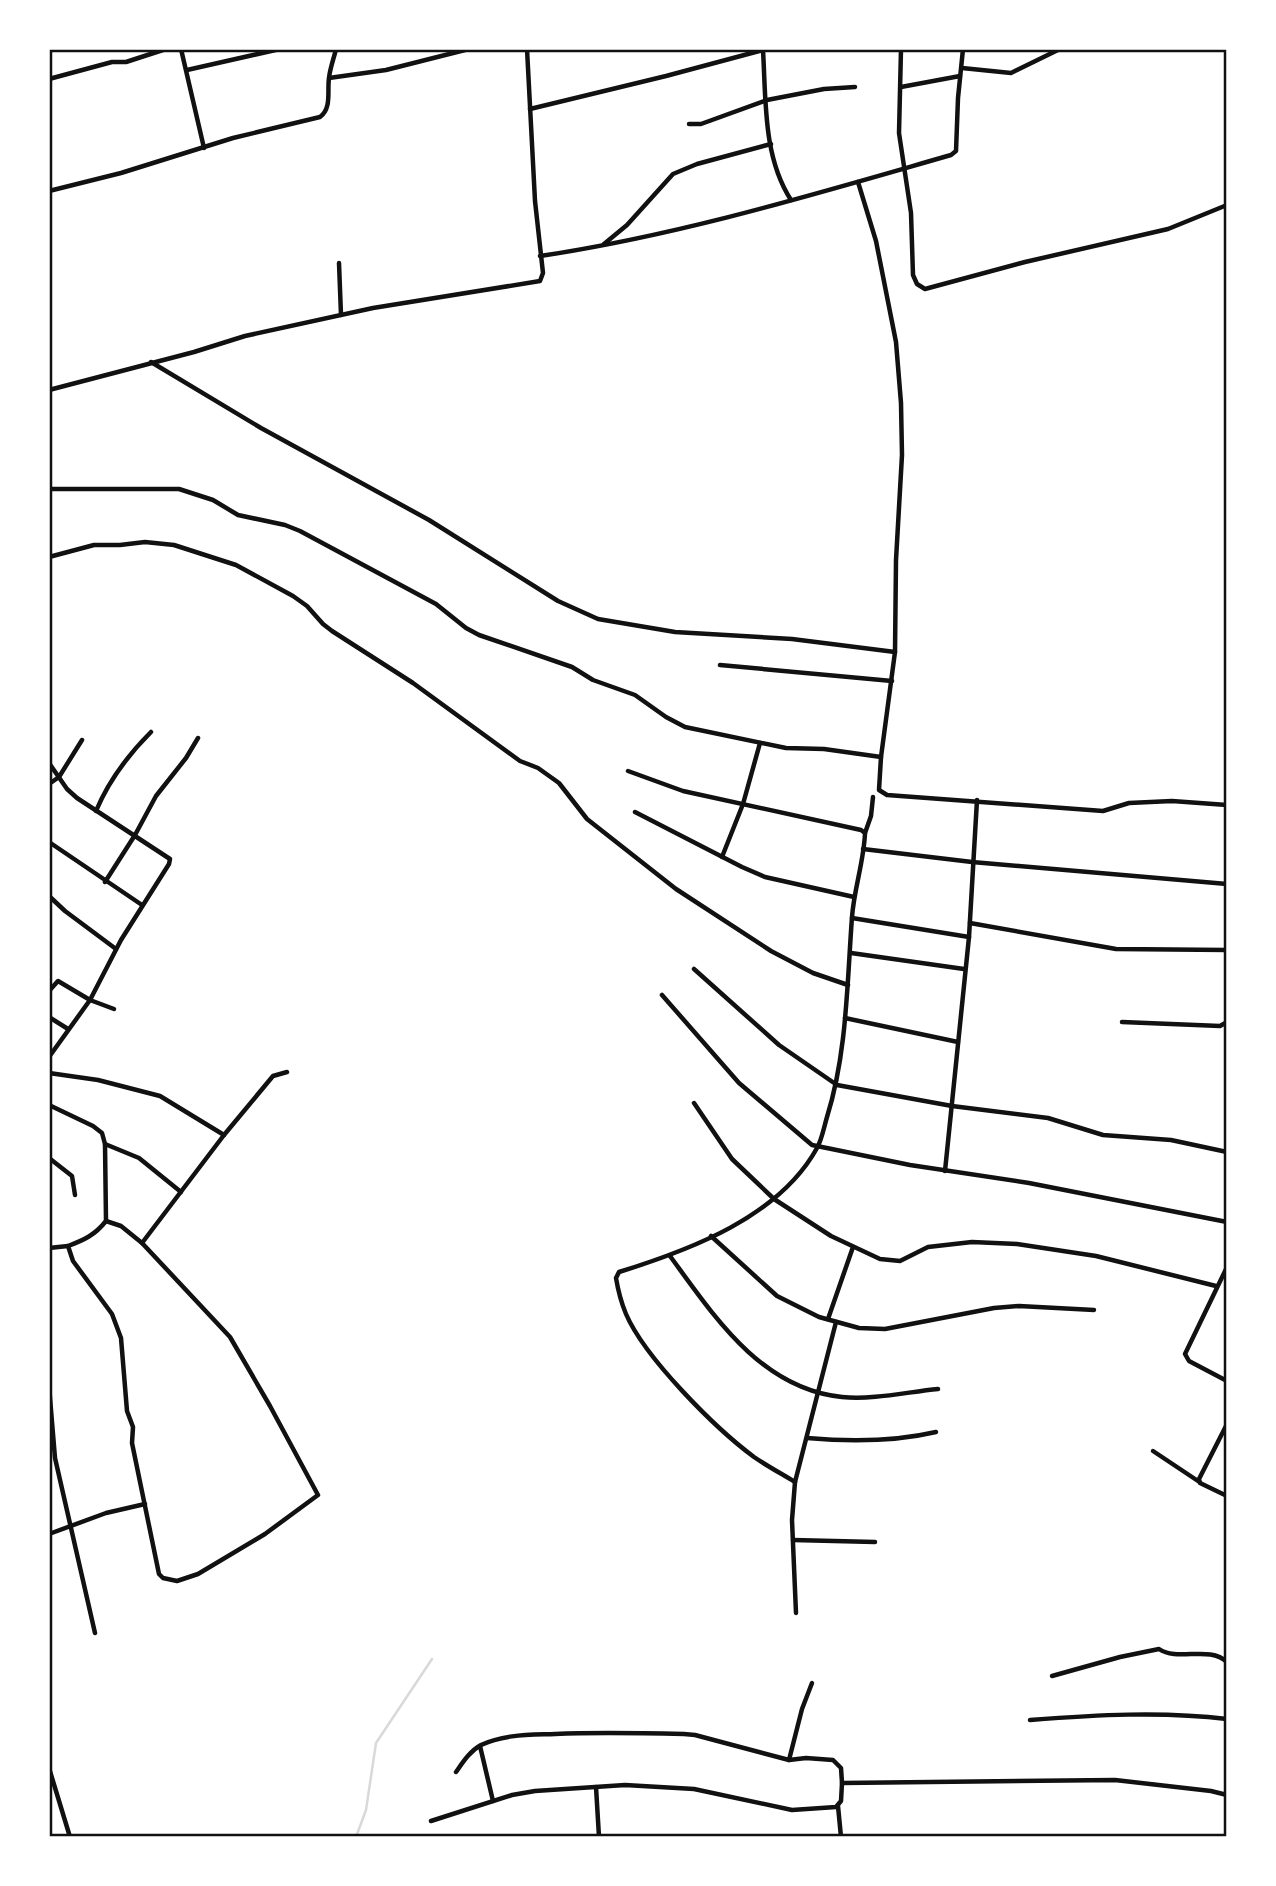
<svg xmlns="http://www.w3.org/2000/svg" width="1276" height="1886" font-family="Barlow,sans-serif">
	<style>
		.lines { fill: none; stroke-linecap: round; stroke-linejoin: round }
		.stream { stroke: #d9d9d9; stroke-width: 2.5 }
		.minor { stroke: #111; stroke-width: 4.5 }
		.neatline { fill: none; stroke: #111; stroke-width: 2.5 }
	</style>
	<rect width="100%" height="100%" fill="#fff"/>
	<g class="lines">
		<polyline class="stream" points="356,1837 366,1810 376,1743 432,1659"/>
		<g class="minor">
			<polyline points="181,49 204,148"/>
			<polyline points="901,49 899,133 911,213 913,275 917,284 925,289 1025,262 1168,229 1227,205"/>
			<path d="M763,50C766,100 763,157 791,200"/>
			<polyline points="962,68 1011,73 1060,49"/>
			<polyline points="187,70 280,49"/>
			<polyline points="329,78 386,70 469,49"/>
			<polyline points="49,79 112,62 126,62 166,49"/>
			<polyline points="901,87 960,76"/>
			<polyline points="530,109 666,76 763,50"/>
			<polyline points="689,124 701,124 767,100 824,89 855,87"/>
			<polyline points="858,182 876,241 896,342 901,403 902,455 896,560 895,652 881,757 879,790 887,795 1103,811 1129,803 1172,801 1227,805"/>
			<path d="M49,191L121,173L233,138L320,117C332,108 327,91 329,78C330,68 334,58 336,49"/>
			<polyline points="604,244 627,225 673,174 697,164 771,144"/>
			<path d="M540,256C680,235 815,194 951,155L956,151L958,98L963,49"/>
			<polyline points="339,263 341,315"/>
			<polyline points="151,362 261,428 429,520 558,601 598,619 675,632 792,639 895,652"/>
			<polyline points="49,390 194,352 245,336 373,308 540,281 543,273 535,201 527,49"/>
			<polyline points="49,489 179,489 213,500 238,515 285,525 300,531 436,604 466,628 479,635 572,667 593,680 635,695 666,717 685,727 786,748 824,749 881,757"/>
			<polyline points="49,557 94,545 120,545 145,542 174,545 236,565 293,596 307,606 323,624 332,631 413,683 520,761 538,768 559,783 587,819 676,889 771,951 813,973 848,985"/>
			<polyline points="720,665 892,681"/>
			<polyline points="49,763 67,789 77,798 170,859 169,864 121,940 90,1000 49,1057"/>
			<path d="M628,771L683,791L861,830L865,833C864,861 854,889 852,917C847,984 847,1053 827,1117C824,1127 822,1139 817,1148C779,1217 690,1250 619,1272L616,1278C618,1290 621,1302 626,1314C645,1358 715,1428 754,1457C767,1466 782,1474 795,1482"/>
			<polyline points="49,784 59,777 82,740"/>
			<path d="M96,811C109,780 127,756 151,732"/>
			<polyline points="635,812 742,867 765,877 854,897"/>
			<polyline points="865,833 871,816 873,797"/>
			<polyline points="49,842 142,905"/>
			<polyline points="863,849 972,862 1227,884"/>
			<polyline points="722,857 743,804 760,743"/>
			<polyline points="105,882 135,835 156,796 186,758 198,738"/>
			<polyline points="49,896 65,911 116,949"/>
			<polyline points="852,918 969,937"/>
			<polyline points="970,923 1116,949 1227,950"/>
			<polyline points="851,953 964,969"/>
			<polyline points="694,969 779,1045 837,1085 952,1106 1048,1118 1103,1135 1171,1140 1227,1152"/>
			<polyline points="49,991 58,981 90,1000 114,1009"/>
			<polyline points="662,995 739,1083 812,1145 910,1165 1029,1183 1227,1222"/>
			<polyline points="49,1017 68,1029"/>
			<polyline points="845,1018 958,1042"/>
			<polyline points="1122,1022 1220,1026 1227,1022"/>
			<polyline points="49,1073 98,1080 160,1096 224,1135"/>
			<polyline points="694,1103 732,1159 774,1199 831,1236 880,1259 900,1261 928,1247 972,1242 1017,1244 1096,1256 1216,1286"/>
			<path d="M49,1105L93,1126L102,1133L105,1144L106,1221C95,1235 84,1240 68,1246"/>
			<polyline points="105,1144 139,1158 181,1192"/>
			<polyline points="49,1158 72,1176 75,1195"/>
			<polyline points="945,1171 969,937 977,800"/>
			<polyline points="711,1236 777,1296 819,1317 859,1328 885,1329 994,1308 1019,1306 1094,1310"/>
			<polyline points="142,1243 224,1135 273,1076 287,1072"/>
			<polyline points="49,1248 68,1246 73,1261 112,1314 121,1338 127,1411 133,1427 132,1443 159,1574 163,1578 177,1581 198,1574 265,1534 318,1495 270,1406 230,1337 142,1243 121,1226 106,1221"/>
			<path d="M670,1256C714,1316 761,1389 842,1397C873,1400 907,1392 938,1389"/>
			<polyline points="1227,1267 1185,1354 1189,1361 1227,1381"/>
			<polyline points="828,1319 853,1247"/>
			<polyline points="49,1386 55,1458 95,1633"/>
			<polyline points="1227,1424 1199,1479 1200,1483 1227,1496"/>
			<path d="M807,1438C851,1442 893,1442 936,1432"/>
			<polyline points="1153,1451 1198,1481"/>
			<polyline points="49,1534 106,1513 145,1504"/>
			<polyline points="793,1540 875,1542"/>
			<polyline points="796,1613 792,1520 795,1482 836,1322"/>
			<path d="M1052,1676L1120,1657L1159,1649C1178,1662 1209,1645 1227,1662"/>
			<path d="M1030,1720C1095,1715 1162,1711 1227,1719"/>
			<polyline points="480,1746 493,1801"/>
			<polyline points="789,1760 802,1709 812,1683"/>
			<polyline points="49,1768 70,1837"/>
			<path d="M456,1772C463,1762 470,1751 481,1745C504,1734 531,1735 555,1734C598,1732 641,1733 684,1734L695,1735L789,1760L806,1758L833,1760L841,1768L842,1783L1115,1780L1211,1791L1227,1795"/>
			<polyline points="596,1787 599,1837"/>
			<polyline points="838,1806 841,1837"/>
			<polyline points="431,1821 512,1795 535,1791 625,1785 694,1789 792,1810 836,1807 841,1801 842,1783"/>
		</g>
	</g>
	<rect width="1276" height="1886" fill="none" stroke="#ffffff" stroke-width="102"/>
	<rect x="51" y="51" width="1174" height="1784" class="neatline"/>
</svg>
